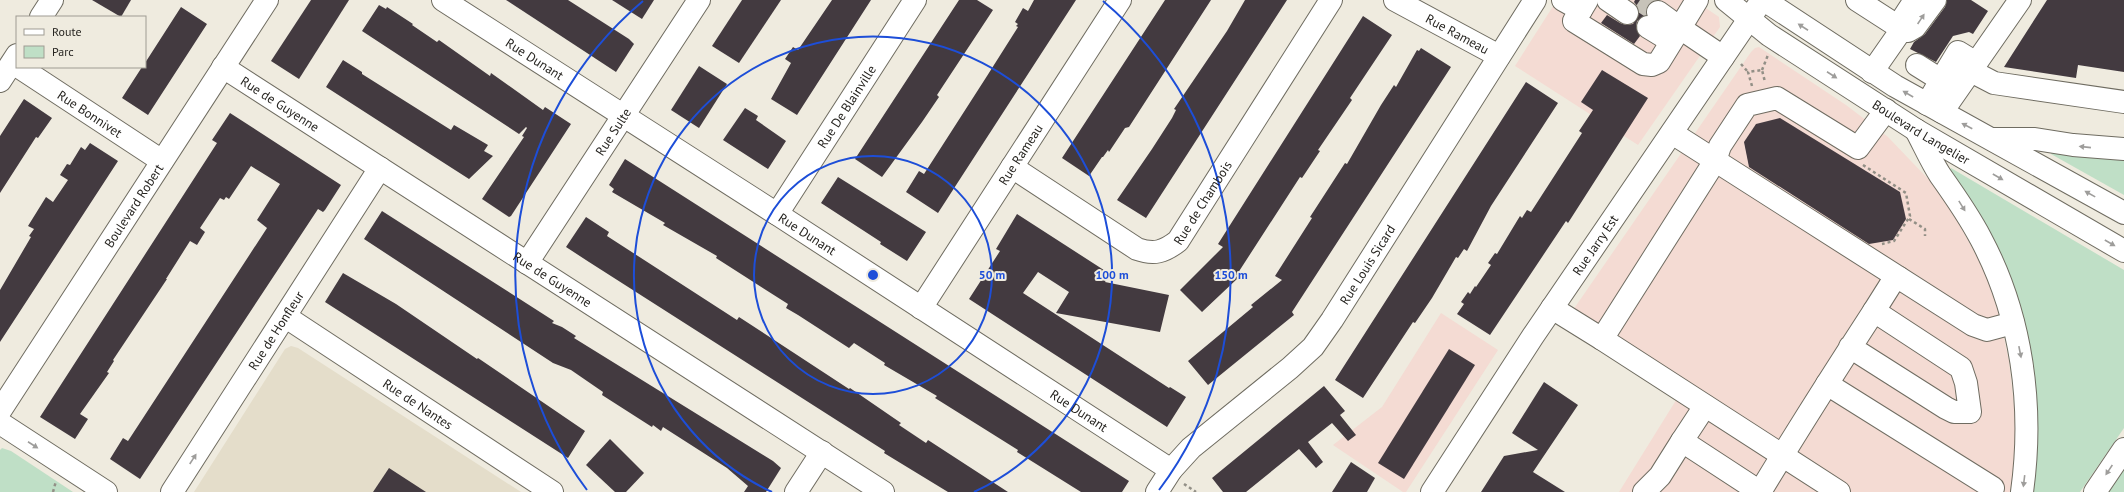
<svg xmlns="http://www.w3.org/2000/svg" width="2124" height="492" font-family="'PT Sans',sans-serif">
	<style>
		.commercial { fill: #f4dbd3 }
		.built { fill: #e4ddca }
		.green { fill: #bfdfc6 }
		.building { fill: #433a40 }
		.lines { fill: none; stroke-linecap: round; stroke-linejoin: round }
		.minor-tunnel { stroke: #c7c3b9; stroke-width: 22; stroke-dasharray: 22 11; stroke-linecap: butt }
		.minor-casing { stroke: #6f6c61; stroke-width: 24 }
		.major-casing { stroke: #6f6c61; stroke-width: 24 }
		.path { stroke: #928f86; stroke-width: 2.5; stroke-dasharray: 3 3; stroke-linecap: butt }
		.minor { stroke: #fff; stroke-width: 22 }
		.major { stroke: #fff; stroke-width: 22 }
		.oneway { fill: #9e9d9b }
		.ring { fill: none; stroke: #1d4ed8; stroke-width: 2 }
		.labels { text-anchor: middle; stroke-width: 4; stroke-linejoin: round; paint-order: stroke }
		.street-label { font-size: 13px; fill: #272521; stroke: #efebdf }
		.centre { fill: #1d4ed8; stroke: #efebdf; stroke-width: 2 }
		.ring-label { font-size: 12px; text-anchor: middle; font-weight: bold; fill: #1d4ed8; stroke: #efebdf; stroke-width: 4; stroke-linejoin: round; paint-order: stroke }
	</style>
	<rect width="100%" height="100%" fill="#efebdf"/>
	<g class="commercial">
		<polygon points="1557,0 1694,0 1719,17 1720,27 1638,145 1515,66"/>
		<polygon points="1759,47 1846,105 1888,137 1932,183 1957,220 1982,266 1990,287 1999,314 2009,361 2015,414 2015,447 2011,492 1619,492 1678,397 1562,326 1751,52 1755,48"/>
		<polygon points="1441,313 1498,350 1406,492 1403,492 1333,445 1382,407"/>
	</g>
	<polygon class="built" points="291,346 298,348 521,492 194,492 285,349"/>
	<g class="green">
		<polygon points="2051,151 2124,157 2124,195 2051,154"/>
		<polygon points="1951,168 2124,270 2124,428 2080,492 2033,492 2036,409 1949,170"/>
		<polygon points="2,448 11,451 73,492 0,492 0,450"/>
		<polygon points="2124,467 2124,492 2107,492"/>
	</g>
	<g class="building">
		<polygon points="92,0 131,0 121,17"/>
		<polygon points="311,0 349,0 299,79 271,61"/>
		<polygon points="506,0 568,0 629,39 634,44 616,72"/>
		<polygon points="612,0 654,0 642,19"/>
		<polygon points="742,0 781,0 739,63 712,46"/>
		<polygon points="832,0 871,0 797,115 771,99 791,63 785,59 793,47 798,50"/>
		<polygon points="959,0 977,0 993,10 937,95 939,97 922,122 882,177 855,159"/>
		<polygon points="1034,0 1076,0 938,213 906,192 919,171 924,174 987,76 1018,27 1016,26 1018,24 1015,22 1023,8 1028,11"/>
		<polygon points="1165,0 1211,0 1129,127 1125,128 1109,152 1108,150 1103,157 1102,157 1089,176 1062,158"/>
		<polygon points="1245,0 1287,0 1146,218 1117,200 1152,149 1172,118 1176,110 1174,109 1227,31"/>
		<polygon points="1635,0 1656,0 1648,4 1646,15 1637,21 1636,27 1640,36 1634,44 1601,23 1607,15 1620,23 1626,25 1633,24 1639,14 1638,7 1634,2"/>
		<polygon points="1947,0 1971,0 1988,11 1973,34 1969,32 1953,36 1936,62 1910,49 1914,42 1925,34 1945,7"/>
		<polygon points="2047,0 2124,0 2124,72 2078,65 2076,78 2004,67"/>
		<polygon points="379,5 386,9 387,7 413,24 412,25 437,42 439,40 490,76 491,73 543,110 545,107 571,124 511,216 509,217 482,199 524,137 522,136 527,128 526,127 519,134 362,31"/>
		<polygon points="181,7 207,24 148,115 122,98 142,67 145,67 145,63"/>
		<polygon points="1363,16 1392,35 1350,98 1352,100 1318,150 1320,151 1302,178 1300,177 1236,276 1238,278 1202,312 1180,290 1223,247 1218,244"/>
		<polygon points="1421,48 1451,67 1292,312 1294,315 1208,385 1188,361 1235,322 1253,307 1251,305 1282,280 1275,276 1312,218 1310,217 1345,163 1347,164 1381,105 1394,85 1396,87 1417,50 1419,51"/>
		<polygon points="343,60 362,72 362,74 451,130 454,125 488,145 484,151 493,156 469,179 430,154 326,87"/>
		<polygon points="699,66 727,84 699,128 671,110"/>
		<polygon points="1602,70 1648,98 1568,223 1566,221 1490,335 1457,314 1464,304 1461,302 1468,292 1470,294 1475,286 1476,287 1491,265 1488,263 1495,253 1497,254 1520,216 1522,218 1527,210 1531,212 1582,133 1579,131 1593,110 1581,102"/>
		<polygon points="1526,82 1558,103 1491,206 1467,251 1464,249 1458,258 1456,257 1432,298 1415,323 1413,322 1363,398 1335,380"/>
		<polygon points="24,99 52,118 38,138 36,137 0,193 0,136"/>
		<polygon points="745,108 758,116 756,120 786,141 768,169 723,140"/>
		<polygon points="230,113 341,185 325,210 323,212 318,209 140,479 110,459 123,438 128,441 267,228 257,220 280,184 259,171 251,166 229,199 226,197 224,200 220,198 200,228 205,232 197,245 190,241 166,279 167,279 113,360 114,361 107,372 109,373 80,414 88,419 75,439 40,417 217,143 212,140"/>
		<polygon points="1780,118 1900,192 1906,219 1893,240 1869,244 1749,167 1744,142 1756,124"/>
		<polygon points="90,143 118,161 0,342 0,290 31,237 29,236 34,229 28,226 46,197 53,202 68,180 60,175 67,164 70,165 81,147 85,150"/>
		<polygon points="625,159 1129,481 1122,492 1081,492 1017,452 1018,450 935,398 937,396 884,365 885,363 854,343 849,348 798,315 786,308 788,304 716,258 717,256 663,225 665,223 612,192 614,189 609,185"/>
		<polygon points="838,177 926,232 907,261 880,244 881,242 821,203"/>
		<polygon points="382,211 554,321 552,323 562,327 576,336 574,338 773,461 781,468 766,492 744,492 748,486 727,468 663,427 661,431 653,425 652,427 602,395 603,392 571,370 553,363 364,239"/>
		<polygon points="1017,214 1110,274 1105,282 1169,295 1160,332 1056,313 1069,292 1038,272 1023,293 1169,388 1170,387 1186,397 1167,427 969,299 1000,251 996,249"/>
		<polygon points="586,217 609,232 607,236 737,320 739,317 849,389 850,388 901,423 899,425 926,443 928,440 1008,492 948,492 884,453 885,451 589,262 566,247"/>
		<polygon points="343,273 396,304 477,359 478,358 585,431 568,458 325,302"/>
		<polygon points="1449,349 1475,365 1404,479 1378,463"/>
		<polygon points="1544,382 1578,405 1533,472 1565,492 1481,492 1504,456 1538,450 1512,433"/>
		<polygon points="1324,386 1345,411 1340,415 1356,435 1348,441 1332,423 1308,442 1323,462 1316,468 1299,449 1246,492 1223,492 1212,478"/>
		<polygon points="610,439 644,473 626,492 615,492 586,465"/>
		<polygon points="1351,462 1375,478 1367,492 1332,492"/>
		<polygon points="389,468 426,492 373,492"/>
	</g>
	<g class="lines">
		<polyline class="minor-tunnel" points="1640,0 1658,12"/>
		<g class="minor-casing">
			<g id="minor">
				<path id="s1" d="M443,0L777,214L1171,470"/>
				<path id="s2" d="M1395,0L1499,56"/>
				<polyline points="1563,0 1581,10 1587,0"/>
				<polyline points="1608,0 1627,13"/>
				<polyline points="1697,0 1680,28 1723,57"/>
				<polyline points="1857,0 1902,29 1872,72"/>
				<polyline points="1581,10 1574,21 1643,64 1652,65 1659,62 1680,28 1658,12"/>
				<polyline points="41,17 52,0"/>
				<polyline points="1898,26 1915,0"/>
				<polyline points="1648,27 1671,41"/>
				<polyline points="1902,29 1908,31 1915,27 1935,0"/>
				<polyline points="1917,65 1941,80 1927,104"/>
				<path id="s3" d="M19,67L162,161"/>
				<path id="s4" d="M223,67L883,492"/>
				<polyline points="1971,71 1994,83 2124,102"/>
				<polyline points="1941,80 1958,52 1976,63"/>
				<polyline points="0,81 17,55"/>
				<polyline points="1942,112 2020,0"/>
				<polyline points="1672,133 1973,325 1987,330 2013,323"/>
				<path id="s5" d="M1012,167L1137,249C1154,255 1164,252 1178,241L1331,0"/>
				<path id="s6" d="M777,214L915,0"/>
				<path id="s7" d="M527,263L699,0"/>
				<path id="s8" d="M921,308L1120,0"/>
				<polyline points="1552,308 1602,339 1715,161 1720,146 1747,105 1777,98 1858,148 1886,110"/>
				<polyline points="1874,311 1891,284 1899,278"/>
				<path id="s9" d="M286,317L552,492"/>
				<polyline points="1602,339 1839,492"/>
				<polyline points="1827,384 1993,488 1991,492"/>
				<polyline points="1705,406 1682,441 1760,492"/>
				<path id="s10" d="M0,411L267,0"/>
				<polyline points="0,423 106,492"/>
				<path id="s11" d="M172,492L380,168"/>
				<polyline points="796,492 822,452"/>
				<path id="s12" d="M1157,492L1171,470L1191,448L1290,368L1313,347L1332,320L1535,0"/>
				<path id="s13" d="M1432,492L1533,336L1762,0"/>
				<polyline points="1644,492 1660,476 1682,441"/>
				<path d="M1760,492C1797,431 1835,371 1874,311L1961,368L1966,383L1970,412H1954L1946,408L1850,347"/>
			</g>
		</g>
		<g class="major-casing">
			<g id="major">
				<path id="s14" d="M1726,0L1769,35L1916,130L2124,251"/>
				<polyline points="1764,0 1895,86 2124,213"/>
				<path d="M1916,130C1924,145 1931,161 1940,175C1955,196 1969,216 1981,239C2022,316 2034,406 2022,492"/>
				<polyline points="1993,139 2035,139 2073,145 2124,149"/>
				<polyline points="2095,492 2124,449"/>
			</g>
		</g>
		<g class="path">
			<polyline points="1741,64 1748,72"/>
			<polyline points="1762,70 1768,55"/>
			<polyline points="1752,86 1748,72 1762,70 1765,82"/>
			<polyline points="1863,165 1906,193 1910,216 1894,241 1882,244"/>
			<polyline points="1909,219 1925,229 1925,236"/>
			<polyline points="1184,484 1196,492"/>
			<polyline points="53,492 56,481"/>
		</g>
		<use href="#minor" class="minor"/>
		<use href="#major" class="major"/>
	</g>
	<defs><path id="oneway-solid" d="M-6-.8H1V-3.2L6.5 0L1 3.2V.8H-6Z"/></defs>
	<g class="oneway">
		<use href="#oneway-solid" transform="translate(1921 19) rotate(-56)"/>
		<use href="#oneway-solid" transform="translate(1803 27) rotate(-147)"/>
		<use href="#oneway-solid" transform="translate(1832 75) rotate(33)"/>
		<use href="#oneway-solid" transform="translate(1908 94) rotate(-150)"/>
		<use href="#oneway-solid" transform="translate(1967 126) rotate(-152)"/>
		<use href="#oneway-solid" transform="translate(2085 147) rotate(-174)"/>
		<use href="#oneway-solid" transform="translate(1998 177) rotate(30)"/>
		<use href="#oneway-solid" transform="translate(2090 194) rotate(-151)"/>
		<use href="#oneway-solid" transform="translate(1962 206) rotate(58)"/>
		<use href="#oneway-solid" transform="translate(2110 243) rotate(30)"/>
		<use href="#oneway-solid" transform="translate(2020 352) rotate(79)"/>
		<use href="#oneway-solid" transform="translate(33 445) rotate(33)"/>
		<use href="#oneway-solid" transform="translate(193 459) rotate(-57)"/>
		<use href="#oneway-solid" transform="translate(2109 470) rotate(124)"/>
		<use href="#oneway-solid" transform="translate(2024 481) rotate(97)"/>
	</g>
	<g class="ring">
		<circle cx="873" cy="275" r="119"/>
		<path d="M772 492A239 239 0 1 1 974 492"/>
		<path d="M587 490A358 358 0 0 1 643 1M1103 1A358 358 0 0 1 1159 490"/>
	</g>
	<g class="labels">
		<g class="street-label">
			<text dy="5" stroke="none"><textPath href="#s2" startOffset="71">Rue Rameau</textPath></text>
			<text dy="5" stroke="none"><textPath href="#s1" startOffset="109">Rue Dunant</textPath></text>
			<text dy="5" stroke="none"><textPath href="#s4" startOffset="68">Rue de Guyenne</textPath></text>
			<text dy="5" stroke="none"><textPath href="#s6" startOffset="128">Rue De Blainville</textPath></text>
			<text dy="5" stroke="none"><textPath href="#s3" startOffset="85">Rue Bonnivet</textPath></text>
			<text dy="5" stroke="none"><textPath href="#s14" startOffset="236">Boulevard Langelier</textPath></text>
			<text dy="5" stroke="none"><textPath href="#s7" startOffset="157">Rue Sulte</textPath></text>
			<text dy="5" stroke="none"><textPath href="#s8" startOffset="183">Rue Rameau</textPath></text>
			<text dy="5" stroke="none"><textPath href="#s5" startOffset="239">Rue de Chambois</textPath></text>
			<text dy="5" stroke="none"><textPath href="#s10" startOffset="245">Boulevard Robert</textPath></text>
			<text dy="5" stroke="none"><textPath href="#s1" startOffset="433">Rue Dunant</textPath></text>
			<text dy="5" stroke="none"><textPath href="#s13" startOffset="296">Rue Jarry Est</textPath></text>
			<text dy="5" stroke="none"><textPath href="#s12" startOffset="313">Rue Louis Sicard</textPath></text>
			<text dy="5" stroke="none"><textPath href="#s4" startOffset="392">Rue de Guyenne</textPath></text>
			<text dy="5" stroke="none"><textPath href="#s11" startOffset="192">Rue de Honfleur</textPath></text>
			<text dy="5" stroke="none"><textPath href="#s9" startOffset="158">Rue de Nantes</textPath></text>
			<text dy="5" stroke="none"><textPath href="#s1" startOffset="757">Rue Dunant</textPath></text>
		</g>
	</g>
	<circle cx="873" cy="275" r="6" class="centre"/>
	<g class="ring-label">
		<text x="992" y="279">50 m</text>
		<text x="1112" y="279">100 m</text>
		<text x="1231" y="279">150 m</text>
	</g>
	<rect x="16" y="16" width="130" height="52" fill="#efebdf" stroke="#9f9c93"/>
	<rect x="24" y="29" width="20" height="6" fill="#ffffff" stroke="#9f9c93"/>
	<text x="52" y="36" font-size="12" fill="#272521">Route</text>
	<rect x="24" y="46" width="20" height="12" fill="#bfdfc6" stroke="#9f9c93"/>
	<text x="52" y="56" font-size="12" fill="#272521">Parc</text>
</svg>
